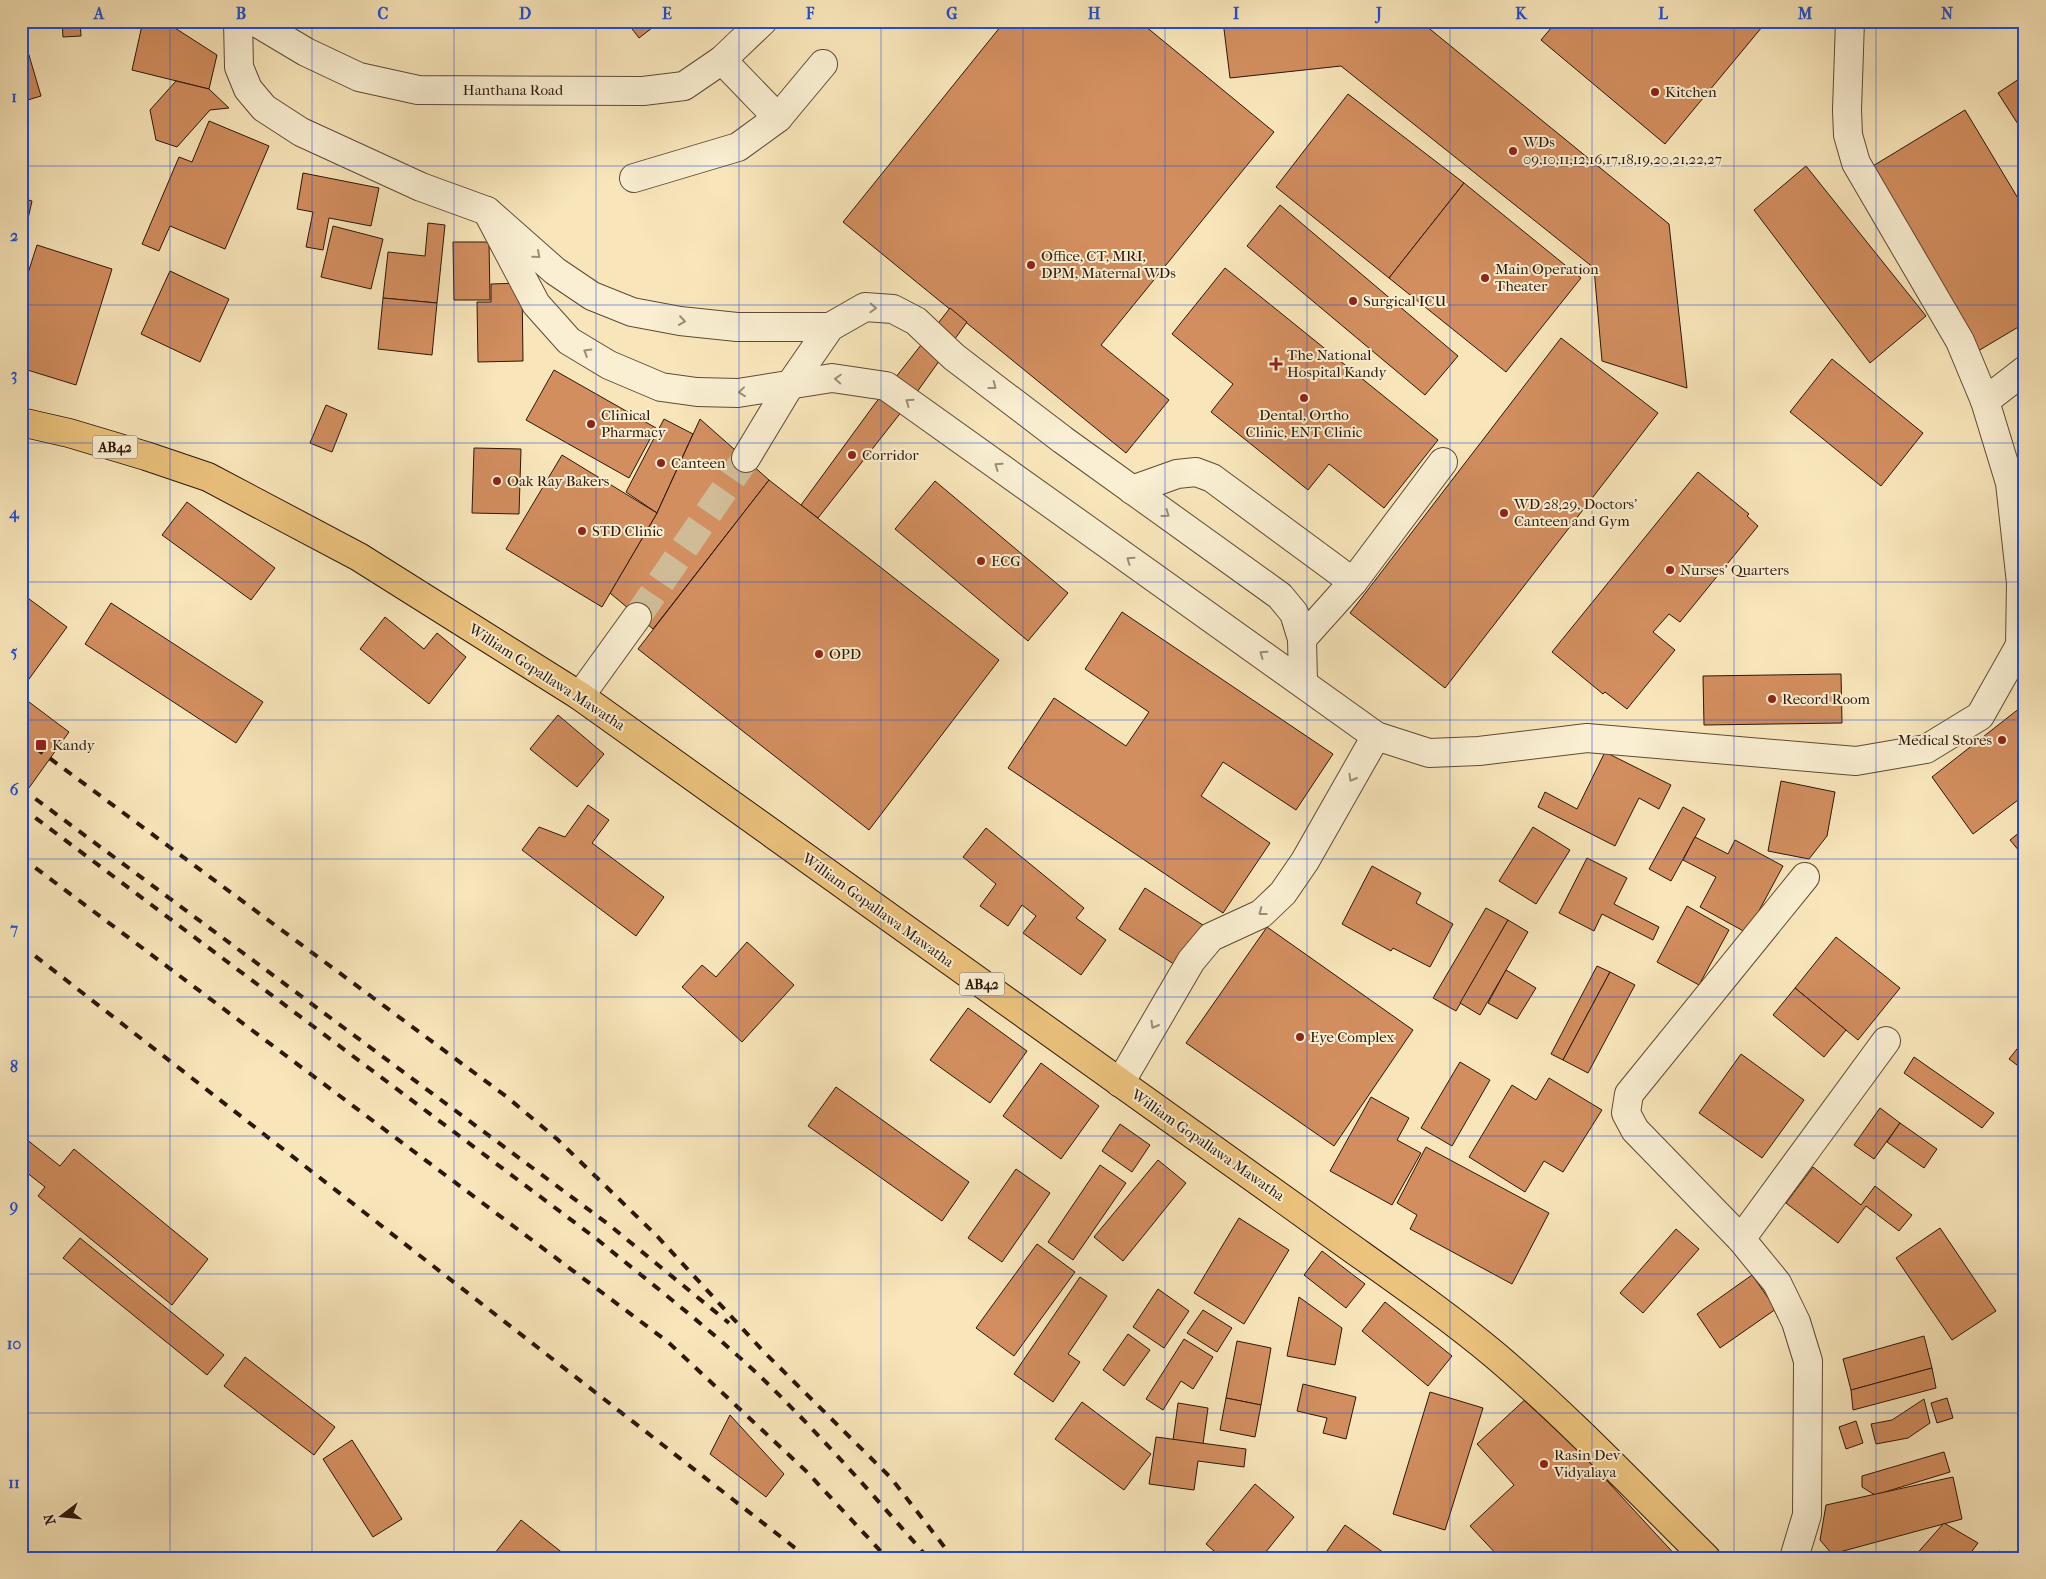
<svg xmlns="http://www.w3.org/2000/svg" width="2046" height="1579" font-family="'IM FELL French Canon',serif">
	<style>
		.building { fill: #d28e5f; stroke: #2c1608 }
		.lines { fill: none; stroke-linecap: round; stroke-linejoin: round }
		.minor-tunnel { stroke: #cfbc96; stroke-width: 28; stroke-dasharray: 28 14; stroke-linecap: butt }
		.minor-casing { stroke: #5f4a34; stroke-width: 30 }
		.major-casing { stroke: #2c1608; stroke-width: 30 }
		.minor { stroke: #faefd2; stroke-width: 28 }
		.major { stroke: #ecc37d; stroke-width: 28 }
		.rail { stroke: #2c1608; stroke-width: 4; stroke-dasharray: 9 9; stroke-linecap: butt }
		.oneway { stroke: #9d8d77 }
		.grid { fill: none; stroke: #1d4ed8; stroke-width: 1; stroke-opacity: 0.55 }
		.poi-dot { fill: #8f2418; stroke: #faefd2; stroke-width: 2 }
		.labels { text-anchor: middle; stroke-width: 4; stroke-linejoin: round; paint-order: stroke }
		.shield { fill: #faefd2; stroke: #6a5745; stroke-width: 1 }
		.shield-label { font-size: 14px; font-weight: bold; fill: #2c1608 }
		.street-label { font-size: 15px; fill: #2c1608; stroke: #faefd2 }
		.poi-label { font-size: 15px; fill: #2c1608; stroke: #faefd2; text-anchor: start }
		.neatline { fill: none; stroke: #1d4ed8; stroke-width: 2 }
		.grid-label { font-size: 16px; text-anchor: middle; font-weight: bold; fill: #1d4ed8 }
	</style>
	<rect width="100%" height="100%" fill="#f8e6ba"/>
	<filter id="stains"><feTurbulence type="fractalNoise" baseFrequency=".004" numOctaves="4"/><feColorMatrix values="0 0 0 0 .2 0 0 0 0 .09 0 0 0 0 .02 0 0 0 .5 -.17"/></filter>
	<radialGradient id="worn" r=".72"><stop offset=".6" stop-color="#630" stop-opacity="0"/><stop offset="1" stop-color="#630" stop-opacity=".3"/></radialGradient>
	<g class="building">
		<polygon points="62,21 80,21 81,36 63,37"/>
		<polygon points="143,21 164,21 217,55 209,89 132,70"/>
		<polygon points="626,21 661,21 639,38"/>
		<polygon points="1005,21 1139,21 1274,132 1101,345 1169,400 1126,453 843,222"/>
		<polygon points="1223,21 1420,21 1669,224 1687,388 1602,361 1594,268 1341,66 1230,78"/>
		<polygon points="1557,21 1767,21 1665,144 1541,40"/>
		<polygon points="21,28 41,96 21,102"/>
		<polygon points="2025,75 2025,135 1998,93"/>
		<polygon points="176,81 209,89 229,108 210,110 177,147 156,140 150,110"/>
		<polygon points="1348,94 1464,183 1389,278 1276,187"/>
		<polygon points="1965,110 2025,210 2025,323 1973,354 1863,172"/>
		<polygon points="209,121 269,146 225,249 170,226 159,251 142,244 179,157 192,162"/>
		<polygon points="1806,166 1926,316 1870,363 1754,210"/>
		<polygon points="303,173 379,188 371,226 329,218 323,250 306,247 313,212 297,209"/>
		<polygon points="1464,183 1581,278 1506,372 1389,278"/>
		<polygon points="21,198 32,201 21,250"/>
		<polygon points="1280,205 1458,356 1425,395 1247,246"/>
		<polygon points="428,223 445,225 437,303 383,298 388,252 425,256"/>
		<polygon points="333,226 383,239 371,289 321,277"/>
		<polygon points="453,242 489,242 490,300 454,300"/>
		<polygon points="37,245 112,269 76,385 21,368 21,295"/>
		<polygon points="1225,268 1438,440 1384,508 1329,464 1308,490 1211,412 1233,384 1172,334"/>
		<polygon points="170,271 229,299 200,362 141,334"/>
		<polygon points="522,283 523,361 478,362 477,302 491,302 491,284"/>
		<polygon points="383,298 437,303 432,355 378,349"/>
		<polygon points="950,308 967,322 917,392 818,518 801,505 874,405"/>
		<polygon points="1561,338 1658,413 1445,688 1350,613"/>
		<polygon points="1832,359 1923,433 1881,486 1790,412"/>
		<polygon points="554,370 656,428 629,478 526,420"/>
		<polygon points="326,405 347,414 332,452 310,443"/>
		<polygon points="664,419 693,434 657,513 626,492"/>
		<polygon points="700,419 769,480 653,629 610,593 657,513"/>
		<polygon points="474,448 521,449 519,514 472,513"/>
		<polygon points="562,455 657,513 602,607 506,549"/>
		<polygon points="1698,472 1749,514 1747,516 1758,526 1680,622 1669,614 1653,632 1675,650 1627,709 1605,692 1603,694 1552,652"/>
		<polygon points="769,480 999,660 869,830 638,649"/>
		<polygon points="935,481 1068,593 1028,641 895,529"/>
		<polygon points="187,502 275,568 251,600 162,535"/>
		<polygon points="21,593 67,627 21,690"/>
		<polygon points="111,603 263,702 236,743 85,644"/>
		<polygon points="1122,612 1333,754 1296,810 1223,762 1201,796 1270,843 1223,913 1008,768 1054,698 1126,746 1149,712 1085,669"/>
		<polygon points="385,617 424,649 437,633 466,657 429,704 360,649"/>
		<polygon points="1841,674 1842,723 1704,725 1703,676"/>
		<polygon points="21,696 69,732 21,799"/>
		<polygon points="2025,704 2025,806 2018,800 1973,834 1932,777"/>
		<polygon points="558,715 604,754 577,787 530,749"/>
		<polygon points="1605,752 1671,785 1659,809 1639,798 1615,846 1538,807 1545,792 1577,809"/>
		<polygon points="1781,781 1835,792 1827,836 1809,859 1768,851"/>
		<polygon points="588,805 609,820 592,843 664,897 636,936 522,850 539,827 565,837"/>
		<polygon points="1683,807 1705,819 1671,881 1649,869"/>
		<polygon points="1533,827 1570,850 1536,904 1499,881"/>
		<polygon points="986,828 1084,908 1076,918 1106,940 1081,975 1023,933 1036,916 1022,905 1008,926 980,906 996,884 963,857"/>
		<polygon points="2025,828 2025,858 2010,840"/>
		<polygon points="1695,837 1728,854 1735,840 1783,866 1747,933 1700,907 1716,877 1683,860"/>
		<polygon points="1587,858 1627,878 1614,904 1659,927 1653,940 1602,914 1594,931 1559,913"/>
		<polygon points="1372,866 1421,893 1416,903 1453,924 1430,967 1393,948 1391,951 1342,924"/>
		<polygon points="1145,888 1206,927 1180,968 1119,929"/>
		<polygon points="1687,906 1729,930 1699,985 1657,962"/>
		<polygon points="1486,908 1508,920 1456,1011 1433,998"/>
		<polygon points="1508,920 1528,932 1480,1015 1460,1003"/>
		<polygon points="1267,927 1413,1030 1334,1146 1186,1043"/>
		<polygon points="1836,937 1900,988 1858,1040 1795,988"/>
		<polygon points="747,942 794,985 742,1042 682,987 702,965 716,977"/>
		<polygon points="1597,966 1610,972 1563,1060 1551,1054"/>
		<polygon points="1506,970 1536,988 1517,1019 1488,1003"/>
		<polygon points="1610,972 1635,985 1588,1073 1563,1060"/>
		<polygon points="1795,988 1846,1030 1824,1057 1773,1015"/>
		<polygon points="968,1008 1027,1051 990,1103 930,1060"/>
		<polygon points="2025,1039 2025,1071 2009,1059"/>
		<polygon points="1741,1054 1804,1100 1762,1158 1699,1113"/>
		<polygon points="1914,1057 1994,1113 1982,1128 1904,1073"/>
		<polygon points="1460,1062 1490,1080 1452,1146 1421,1128"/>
		<polygon points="1041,1063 1099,1106 1061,1159 1003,1116"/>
		<polygon points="1549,1078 1602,1110 1563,1172 1544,1161 1525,1192 1469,1157 1512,1085 1536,1100"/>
		<polygon points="836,1087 969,1182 942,1221 808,1126"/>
		<polygon points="1371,1097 1409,1118 1397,1140 1421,1153 1392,1205 1330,1171"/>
		<polygon points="1880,1108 1900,1123 1874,1159 1854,1145"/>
		<polygon points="1900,1123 1937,1149 1924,1168 1887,1142"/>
		<polygon points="1120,1124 1150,1145 1132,1172 1102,1151"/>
		<polygon points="21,1135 60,1166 74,1149 208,1259 172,1305 38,1196 45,1187 21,1168"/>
		<polygon points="1426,1147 1549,1213 1512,1284 1410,1229 1417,1215 1397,1203"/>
		<polygon points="1158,1160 1186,1183 1123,1261 1094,1237"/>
		<polygon points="1100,1165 1126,1183 1073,1260 1048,1242"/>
		<polygon points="1813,1167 1861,1205 1875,1186 1912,1215 1899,1231 1866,1206 1838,1243 1786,1203"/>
		<polygon points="1016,1169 1050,1193 1002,1262 968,1238"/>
		<polygon points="1239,1218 1289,1250 1244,1324 1194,1293"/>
		<polygon points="1940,1228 1996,1311 1952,1340 1896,1258"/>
		<polygon points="1676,1229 1699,1249 1643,1313 1620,1293"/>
		<polygon points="80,1238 224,1355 207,1375 63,1258"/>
		<polygon points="1037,1244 1075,1272 1014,1356 976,1328"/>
		<polygon points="1322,1251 1365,1284 1346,1308 1304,1275"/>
		<polygon points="1752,1275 1776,1309 1720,1348 1697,1314"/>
		<polygon points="1080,1277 1107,1296 1068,1354 1080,1362 1053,1402 1014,1374"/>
		<polygon points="1158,1289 1189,1311 1164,1348 1133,1327"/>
		<polygon points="1299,1297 1342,1328 1335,1365 1287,1356"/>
		<polygon points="1385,1302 1452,1356 1428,1386 1362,1331"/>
		<polygon points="1203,1310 1232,1328 1217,1352 1187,1333"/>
		<polygon points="1128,1334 1150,1350 1124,1386 1103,1370"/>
		<polygon points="1924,1336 1932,1368 1851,1390 1843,1359"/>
		<polygon points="1184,1339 1213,1357 1193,1389 1181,1381 1163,1410 1146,1399"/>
		<polygon points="1237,1341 1271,1348 1261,1405 1226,1398"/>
		<polygon points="245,1357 335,1427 314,1455 224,1386"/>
		<polygon points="1932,1368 1936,1388 1853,1410 1851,1390"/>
		<polygon points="1303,1384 1356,1397 1346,1439 1323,1433 1327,1418 1297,1411"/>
		<polygon points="1430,1392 1483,1408 1445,1530 1393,1514"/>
		<polygon points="1529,1396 1678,1558 1500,1558 1470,1526 1514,1485 1477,1444"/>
		<polygon points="1226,1398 1261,1405 1255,1437 1220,1430"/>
		<polygon points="1947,1398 1953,1418 1937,1423 1931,1403"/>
		<polygon points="1924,1399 1930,1423 1908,1438 1876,1444 1871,1424 1892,1420"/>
		<polygon points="1082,1402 1151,1454 1124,1490 1055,1439"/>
		<polygon points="1178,1403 1208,1408 1203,1444 1173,1440"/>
		<polygon points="730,1415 784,1474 766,1497 710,1454"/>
		<polygon points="1856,1421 1863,1443 1846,1449 1839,1427"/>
		<polygon points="1156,1437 1246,1449 1244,1467 1198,1461 1194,1490 1149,1484"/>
		<polygon points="352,1440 402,1519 373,1537 323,1459"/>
		<polygon points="1944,1452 1950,1472 1875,1495 1862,1487 1862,1476"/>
		<polygon points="1953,1477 1962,1519 1832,1554 1820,1540 1826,1505"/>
		<polygon points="1255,1484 1294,1517 1261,1558 1222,1558 1206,1544"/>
		<polygon points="521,1520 569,1558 491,1558"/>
		<polygon points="1944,1523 1978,1543 1967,1558 1913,1558"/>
		<polygon points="1345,1525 1391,1558 1322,1558"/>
		<polygon points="1999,1551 2013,1558 1998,1558"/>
	</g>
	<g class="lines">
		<polyline class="minor-tunnel" points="637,617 746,458"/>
		<g class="minor-casing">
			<g id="minor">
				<polyline points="238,21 239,67 248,89 264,108 301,132 421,187 487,211 555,271 592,296 632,312 680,321 737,327 830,327"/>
				<polyline points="254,21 306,52 359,77 418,90 643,91 684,86 722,60 763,21"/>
				<polyline points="722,60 778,118"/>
				<polyline points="634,178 738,147 778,118 823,64"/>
				<polyline points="487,211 536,304 569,341 609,365 661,387 697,392 738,393 832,378 886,386 1376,736 1429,753 1479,751 1587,738 1856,761 1926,749 1980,716 2020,645 2021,583 2010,483 1985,401 1960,341 1856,163 1848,135 1847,110 1850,21"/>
				<polyline points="1985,401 2025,370"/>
				<polyline points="746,458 790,385 830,327 865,307 893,309 916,321 954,357 1063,440 1280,596 1294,613 1302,639 1303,682"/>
				<polyline points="1132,490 1177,474 1196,472 1212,478 1353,582"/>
				<polyline points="1302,639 1353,582 1443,462"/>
				<polyline points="580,696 637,617"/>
				<polyline points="1120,1083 1191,961 1211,937 1261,914 1283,893 1305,861 1376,736"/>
				<polyline points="1741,1239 1886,1041"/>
				<polyline points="1794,1558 1807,1515 1808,1361 1796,1322 1777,1283 1741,1239 1635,1130 1626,1113 1629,1094 1805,877"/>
			</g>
		</g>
		<g class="major-casing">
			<path id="major" d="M21,422L69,433L146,456L208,477L359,557L580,696L1304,1214C1368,1261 1435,1305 1496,1356C1570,1419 1637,1490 1706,1558"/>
		</g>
		<use href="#minor" class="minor"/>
		<use href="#major" class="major"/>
		<g class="rail">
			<polyline points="21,737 507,1097 557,1139 657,1236 764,1352 891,1478 953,1558"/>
			<polyline points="21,788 608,1224 729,1323"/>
			<path d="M21,807L598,1240C654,1286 713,1331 766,1382C823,1438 876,1498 928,1558"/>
			<polyline points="21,857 668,1342 806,1471 887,1558"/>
			<polyline points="21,945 808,1558"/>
		</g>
	</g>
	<defs><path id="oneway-chevron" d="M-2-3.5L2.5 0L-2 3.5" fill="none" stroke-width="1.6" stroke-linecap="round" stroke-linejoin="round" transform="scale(1.25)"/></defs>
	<g class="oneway">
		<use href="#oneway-chevron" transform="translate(537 255) rotate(41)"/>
		<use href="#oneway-chevron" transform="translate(873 308) rotate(3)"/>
		<use href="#oneway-chevron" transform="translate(682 321) rotate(8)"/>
		<use href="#oneway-chevron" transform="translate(587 352) rotate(-149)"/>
		<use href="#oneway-chevron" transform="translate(838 379) rotate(-177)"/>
		<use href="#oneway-chevron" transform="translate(993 386) rotate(37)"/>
		<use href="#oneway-chevron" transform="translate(742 392) rotate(174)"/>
		<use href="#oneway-chevron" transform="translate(909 402) rotate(-145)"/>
		<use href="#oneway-chevron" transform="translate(998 466) rotate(-145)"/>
		<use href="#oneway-chevron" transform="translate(1166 514) rotate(36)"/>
		<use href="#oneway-chevron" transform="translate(1130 560) rotate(-145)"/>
		<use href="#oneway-chevron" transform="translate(1263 654) rotate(-145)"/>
		<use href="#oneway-chevron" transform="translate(1352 778) rotate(120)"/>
		<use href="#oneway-chevron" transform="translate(1262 912) rotate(143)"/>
		<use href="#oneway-chevron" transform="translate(1154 1025) rotate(120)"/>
	</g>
	<path class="grid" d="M170,21V1558M312,21V1558M454,21V1558M596,21V1558M739,21V1558M881,21V1558M1023,21V1558M1165,21V1558M1307,21V1558M1450,21V1558M1592,21V1558M1734,21V1558M1876,21V1558M21,166H2025M21,305H2025M21,443H2025M21,582H2025M21,720H2025M21,859H2025M21,997H2025M21,1136H2025M21,1274H2025M21,1413H2025"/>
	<g class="poi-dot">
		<circle cx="1655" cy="92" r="5"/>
		<circle cx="1513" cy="151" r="5"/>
		<circle cx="1031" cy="265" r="5"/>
		<circle cx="1485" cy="278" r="5"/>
		<circle cx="1353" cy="301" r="5"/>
		<path d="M1273.5 356.5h5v5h5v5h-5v5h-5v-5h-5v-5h5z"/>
		<circle cx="1304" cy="398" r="5"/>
		<circle cx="591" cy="424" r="5"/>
		<circle cx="852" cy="455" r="5"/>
		<circle cx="661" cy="463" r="5"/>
		<circle cx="497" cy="481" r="5"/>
		<circle cx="1504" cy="513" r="5"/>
		<circle cx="582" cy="531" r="5"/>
		<circle cx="981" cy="561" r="5"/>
		<circle cx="1670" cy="570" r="5"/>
		<circle cx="819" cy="654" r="5"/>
		<circle cx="1772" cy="699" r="5"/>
		<circle cx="2002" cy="740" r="5"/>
		<rect x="35" y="739" width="12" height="12" rx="2.5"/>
		<circle cx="1300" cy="1037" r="5"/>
		<circle cx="1544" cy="1464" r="5"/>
	</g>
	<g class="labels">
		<g class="shield">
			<rect x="92.5" y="435.5" width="45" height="23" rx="4"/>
			<rect x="959.5" y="972.5" width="45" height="23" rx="4"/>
		</g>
		<g class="shield-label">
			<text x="115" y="452">AB42</text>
			<text x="982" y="989">AB42</text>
		</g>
		<g class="street-label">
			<text x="513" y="95">Hanthana Road</text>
			<text transform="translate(547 677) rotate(33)" y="5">William Gopallawa Mawatha</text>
			<text transform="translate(878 910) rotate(36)" y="5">William Gopallawa Mawatha</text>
			<text transform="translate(1208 1145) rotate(35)" y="5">William Gopallawa Mawatha</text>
		</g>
		<g class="poi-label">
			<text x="1665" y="97">Kitchen</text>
			<text x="1523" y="147">WDs<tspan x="1523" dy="17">09,10,11,12,16,17,18,19,20,21,22,27</tspan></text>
			<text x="1041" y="261">Office, CT, MRI,<tspan x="1041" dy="17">DPM, Maternal WDs</tspan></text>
			<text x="1495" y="274">Main Operation<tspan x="1495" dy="17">Theater</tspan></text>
			<text x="1363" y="306">Surgical ICU</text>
			<text x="1287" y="360">The National<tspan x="1287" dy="17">Hospital Kandy</tspan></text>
			<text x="601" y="420">Clinical<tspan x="601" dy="17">Pharmacy</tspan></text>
			<text x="1304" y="420" text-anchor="middle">Dental, Ortho<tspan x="1304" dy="17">Clinic, ENT Clinic</tspan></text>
			<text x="862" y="460">Corridor</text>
			<text x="671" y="468">Canteen</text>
			<text x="507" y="486">Oak Ray Bakers</text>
			<text x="1514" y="509">WD 28,29, Doctors'<tspan x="1514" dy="17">Canteen and Gym</tspan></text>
			<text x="592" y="536">STD Clinic</text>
			<text x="991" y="566">ECG</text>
			<text x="1680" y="575">Nurses' Quarters</text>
			<text x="829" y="659">OPD</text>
			<text x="1782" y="704">Record Room</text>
			<text x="1992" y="745" text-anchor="end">Medical Stores</text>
			<text x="52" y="750">Kandy</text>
			<text x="1310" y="1042">Eye Complex</text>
			<text x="1554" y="1460">Rasin Dev<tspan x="1554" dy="17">Vidyalaya</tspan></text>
		</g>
	</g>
	<rect width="2046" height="1579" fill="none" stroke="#f8e6ba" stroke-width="55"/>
	<g transform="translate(62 1516) rotate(254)" stroke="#faefd2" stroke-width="4" paint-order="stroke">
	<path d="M0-4L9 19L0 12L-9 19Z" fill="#2c1608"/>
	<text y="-8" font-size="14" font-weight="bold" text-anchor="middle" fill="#2c1608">N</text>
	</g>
	<rect x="28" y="28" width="1990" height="1524" class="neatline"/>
	<g class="grid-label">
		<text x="99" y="19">A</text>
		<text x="241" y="19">B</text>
		<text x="383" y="19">C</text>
		<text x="525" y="19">D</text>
		<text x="667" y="19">E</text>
		<text x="810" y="19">F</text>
		<text x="952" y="19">G</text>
		<text x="1094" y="19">H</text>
		<text x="1236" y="19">I</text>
		<text x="1379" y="19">J</text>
		<text x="1521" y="19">K</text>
		<text x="1663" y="19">L</text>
		<text x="1805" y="19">M</text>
		<text x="1947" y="19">N</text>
		<text x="14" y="102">1</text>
		<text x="14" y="241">2</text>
		<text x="14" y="380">3</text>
		<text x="14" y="518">4</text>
		<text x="14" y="657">5</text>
		<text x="14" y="795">6</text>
		<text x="14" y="934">7</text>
		<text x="14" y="1072">8</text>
		<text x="14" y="1211">9</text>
		<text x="14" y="1349">10</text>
		<text x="14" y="1488">11</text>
	</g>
	<rect width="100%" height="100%" filter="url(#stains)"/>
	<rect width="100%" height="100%" fill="url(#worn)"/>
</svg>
